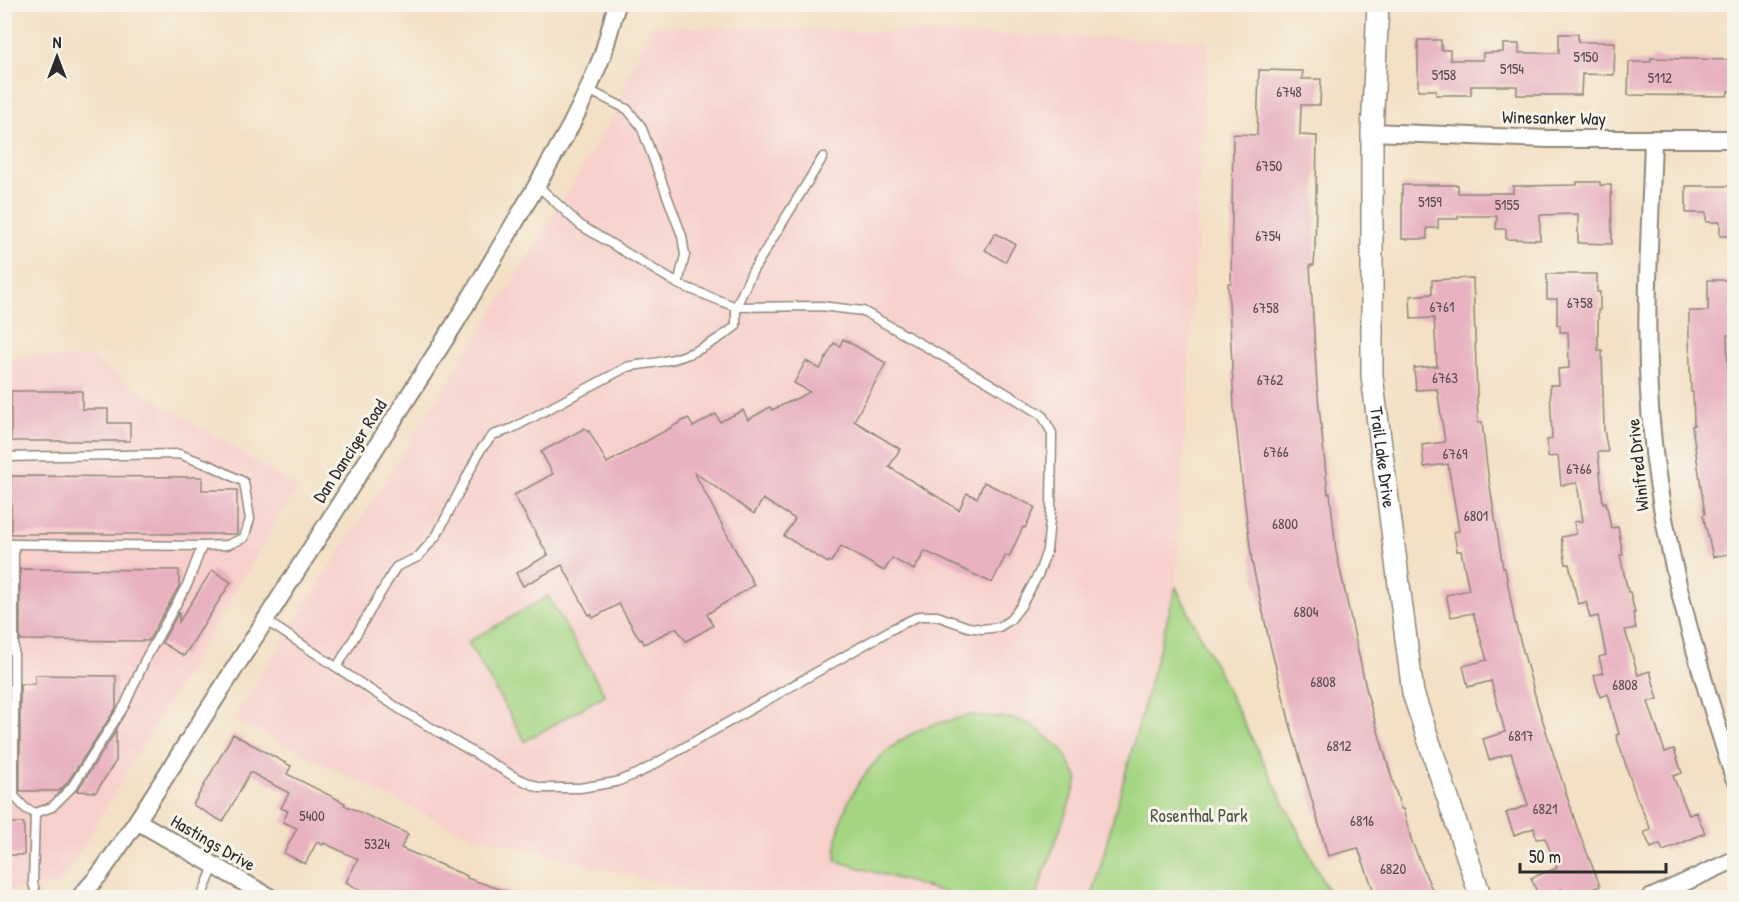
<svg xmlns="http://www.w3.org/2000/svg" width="1739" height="902" font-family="'Patrick Hand',sans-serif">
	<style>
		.built { fill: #f7d0cc }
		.green { fill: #a6d684; stroke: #688058; stroke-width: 1.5 }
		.building { fill: #e8b2c1 }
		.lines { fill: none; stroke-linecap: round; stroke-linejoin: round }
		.service-casing { stroke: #8f8678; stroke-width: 11 }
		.minor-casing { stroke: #8f8678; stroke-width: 20 }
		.tertiary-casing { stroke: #8f8678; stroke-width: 24 }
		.service { stroke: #fff; stroke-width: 8 }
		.minor { stroke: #fff; stroke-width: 16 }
		.tertiary { stroke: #fff; stroke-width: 21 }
		.labels { text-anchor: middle; stroke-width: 6; stroke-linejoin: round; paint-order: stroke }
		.number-label { font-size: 15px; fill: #5a4d50 }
		.street-label { font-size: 18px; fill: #2b2b2b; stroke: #f7f3e8 }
		.park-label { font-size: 18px; fill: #4a5641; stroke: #f7f3e8 }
	</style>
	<rect width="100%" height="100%" fill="#f7f3e8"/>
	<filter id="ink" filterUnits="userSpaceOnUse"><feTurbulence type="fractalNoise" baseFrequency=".0167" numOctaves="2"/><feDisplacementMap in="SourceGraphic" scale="12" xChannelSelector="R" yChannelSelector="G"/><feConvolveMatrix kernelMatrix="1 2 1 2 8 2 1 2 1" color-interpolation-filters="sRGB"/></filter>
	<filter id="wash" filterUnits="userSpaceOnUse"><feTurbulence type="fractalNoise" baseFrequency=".008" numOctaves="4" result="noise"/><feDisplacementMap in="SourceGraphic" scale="24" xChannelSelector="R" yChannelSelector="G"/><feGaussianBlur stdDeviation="1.35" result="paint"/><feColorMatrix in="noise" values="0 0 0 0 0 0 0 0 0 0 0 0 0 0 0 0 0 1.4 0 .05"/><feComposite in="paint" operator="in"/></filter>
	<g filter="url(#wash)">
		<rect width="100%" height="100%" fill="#f3e0c5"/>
		<g class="built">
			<polygon points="650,26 1208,40 1176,587 1092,897 715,897 461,832 233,719 532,250 610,122"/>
			<polygon points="4,357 89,358 297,488 60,884 5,891"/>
		</g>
		<g class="green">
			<polygon points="1176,587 1331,897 1092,897"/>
			<polygon points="548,596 605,695 525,741 468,642"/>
			<path d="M971,715L1009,718L1031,724L1062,749L1078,779L1036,896L961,897L836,861C836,852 836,842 838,833C848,786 881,746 926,727C940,722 956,719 971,715Z"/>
		</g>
		<g id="blocks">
			<g class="building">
				<polygon points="1559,34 1578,34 1578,42 1615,42 1614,75 1582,74 1581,95 1517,95 1517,86 1471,86 1471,95 1436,95 1436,90 1418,90 1418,40 1441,40 1441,50 1450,50 1450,60 1483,60 1483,53 1503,52 1503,44 1519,44 1519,53 1559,53"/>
				<polygon points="1651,58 1734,60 1734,91 1728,91 1727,96 1628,95 1629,62 1651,62"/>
				<polygon points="1259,70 1303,71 1302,79 1321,79 1320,105 1301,105 1300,135 1317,136 1315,252 1314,265 1310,265 1317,386 1328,494 1330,493 1336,551 1368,697 1401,809 1403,809 1412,842 1435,897 1376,897 1358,848 1328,856 1290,724 1269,640 1252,562 1243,489 1234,407 1228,283 1231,283 1233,134 1257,135"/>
				<polygon points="1577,182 1600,182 1600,185 1611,185 1612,244 1578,243 1578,214 1540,215 1540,240 1506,239 1506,229 1496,229 1497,216 1458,216 1458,219 1438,219 1438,228 1427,228 1427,239 1402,239 1402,185 1458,185 1458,193 1513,193 1513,186 1577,185"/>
				<polygon points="1686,186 1734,186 1734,236 1720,236 1720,222 1706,222 1706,213 1686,213"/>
				<polygon points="995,233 1015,244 1005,262 985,250"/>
				<polygon points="1547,274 1597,274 1597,292 1600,292 1600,310 1598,310 1598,350 1602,350 1604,430 1608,452 1598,452 1603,503 1606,502 1611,528 1618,527 1623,555 1620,555 1628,592 1630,592 1635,613 1633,613 1636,628 1625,630 1638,675 1650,671 1658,699 1648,702 1665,752 1674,749 1682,773 1673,776 1689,815 1696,812 1705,833 1663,851 1660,844 1651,848 1644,832 1651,830 1636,796 1616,735 1619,734 1608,694 1600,697 1594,675 1603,673 1599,657 1606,655 1598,616 1590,618 1586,602 1578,604 1569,564 1566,564 1561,537 1576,534 1574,522 1583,521 1577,483 1561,485 1558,456 1548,457 1547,440 1552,439 1550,385 1559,385 1558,369 1569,368 1568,332 1560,332 1560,325 1557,325 1557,299 1547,299"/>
				<polygon points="1473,278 1478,423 1482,422 1488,474 1503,568 1505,568 1514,618 1538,706 1577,827 1600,886 1571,897 1566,897 1562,889 1539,897 1531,878 1557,868 1545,838 1536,839 1534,828 1514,835 1506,813 1528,805 1511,753 1489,760 1483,739 1505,732 1491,681 1468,687 1463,666 1487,660 1473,613 1451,617 1446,595 1469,590 1461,551 1457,551 1454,532 1459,531 1448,464 1424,467 1422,445 1445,442 1437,389 1416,390 1414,368 1437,366 1434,318 1411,319 1410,296 1432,294 1432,280"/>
				<polygon points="1708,280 1734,280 1734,335 1727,335 1728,373 1734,373 1734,553 1713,557 1703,515 1705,514 1692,426 1694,425 1693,392 1691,392 1689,335 1689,311 1708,311"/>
				<polygon points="843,339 886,363 854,421 900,449 889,467 959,510 967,493 977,498 984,482 1035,507 1025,528 1023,527 1009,557 1006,555 992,583 925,551 914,570 892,558 885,570 882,570 841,546 831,562 829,561 828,563 784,536 795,519 763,499 754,514 694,472 754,585 707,614 713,626 686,641 676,628 644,644 642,639 640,640 619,604 593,618 591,614 589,615 562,565 523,586 516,573 548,555 514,495 553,474 541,452 585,428 588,432 589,431 607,463 688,418 693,427 716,414 720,422 743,410 748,420 770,407 772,410 810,392 794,383 806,361 820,369 834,343 840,346"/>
				<polygon points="11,391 82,391 82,409 108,409 108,423 130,423 130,441 11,441"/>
				<polygon points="11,476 202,477 202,490 237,490 237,534 11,534"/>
				<rect x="4" y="569" width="4" height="71"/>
				<polygon points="20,569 179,570 179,586 148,641 20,640"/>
				<polygon points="212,570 231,582 184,656 162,643 179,612 179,622"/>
				<polygon points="35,675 116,676 116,708 67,783 59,791 20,791 20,684 35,684"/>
				<rect x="4" y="684" width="4" height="107"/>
				<polygon points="116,731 116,761 96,792 77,791"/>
				<polygon points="233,734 291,766 287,774 345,803 344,805 408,834 401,848 467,876 467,878 517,895 517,897 371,897 346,882 358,859 324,843 323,845 317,842 305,864 284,853 297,828 283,822 288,811 281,808 289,793 250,772 223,822 193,805"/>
				<rect x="4" y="823" width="20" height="32"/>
			</g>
		</g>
	</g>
	<g filter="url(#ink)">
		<use href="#blocks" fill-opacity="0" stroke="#8f8678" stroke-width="1.5"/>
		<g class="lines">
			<g class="service-casing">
				<g id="service">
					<polyline points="588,90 627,109 641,126 682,236 685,255 678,284"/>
					<polyline points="4,457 179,454 214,467 244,482 250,519 244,538 227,545 202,546 188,583 145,660 125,705 72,787 52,807 35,813 26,809 14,796 14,544 4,543"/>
					<polyline points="14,544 202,546"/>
					<polyline points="265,620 401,710 515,777 540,788 580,788 616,782 639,773 894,628 919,616 937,616 968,627 982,629 999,627 1010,620 1021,606 1039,573 1047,550 1051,510 1052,433 1042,415 981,378 863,311 821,306 736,307 680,285 580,225 537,185"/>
					<path d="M337,667L396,567L418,557L437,535L481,449L493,435L511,429L627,367C640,364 652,364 664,361C689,357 716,342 736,326V307L752,272L823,157"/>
					<polyline points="35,813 33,883 37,898"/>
					<polyline points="201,898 214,866"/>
				</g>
			</g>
			<g class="minor-casing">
				<g id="minor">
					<polyline points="1372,132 1548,139 1734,139"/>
					<path d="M1653,139C1650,240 1642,342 1653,443C1665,557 1699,669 1734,778"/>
					<polyline points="137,821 271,898"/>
					<polyline points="79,898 100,874 137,821 456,322 537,185 570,127 588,90 603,54 617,4"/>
					<polyline points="1650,898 1734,860"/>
				</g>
			</g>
			<g class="tertiary-casing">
				<g id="tertiary">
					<path id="s1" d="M1378,4L1372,132V376L1413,693L1481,898"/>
				</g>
			</g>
			<use href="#service" class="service"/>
			<use href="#minor" class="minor"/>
			<use href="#tertiary" class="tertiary"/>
		</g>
	</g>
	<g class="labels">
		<g class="number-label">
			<text x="1586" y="62">5150</text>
			<text x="1512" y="74">5154</text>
			<text x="1444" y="80">5158</text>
			<text x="1660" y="83">5112</text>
			<text x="1289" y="97">6748</text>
			<text x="1269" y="171">6750</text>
			<text x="1430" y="207">5159</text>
			<text x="1507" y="210">5155</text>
			<text x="1268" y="241">6754</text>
			<text x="1580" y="308">6758</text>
			<text x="1442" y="312">6761</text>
			<text x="1266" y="313">6758</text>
			<text x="1445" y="383">6763</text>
			<text x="1270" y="385">6762</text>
			<text x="1276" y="457">6766</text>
			<text x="1455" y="459">6769</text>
			<text x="1579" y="474">6766</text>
			<text x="1476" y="521">6801</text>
			<text x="1285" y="529">6800</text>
			<text x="1306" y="617">6804</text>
			<text x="1323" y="687">6808</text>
			<text x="1625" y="690">6808</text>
			<text x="1521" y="741">6817</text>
			<text x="1339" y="751">6812</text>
			<text x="1545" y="814">6821</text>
			<text x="312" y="821">5400</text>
			<text x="1362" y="826">6816</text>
			<text x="377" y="849">5324</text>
			<text x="1393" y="874">6820</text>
		</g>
		<g class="street-label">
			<text transform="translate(1554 118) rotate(1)" y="6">Winesanker Way</text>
			<text transform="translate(350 451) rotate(-57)" y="6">Dan Danciger Road</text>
			<text dy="6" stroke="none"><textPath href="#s1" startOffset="454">Trail Lake Drive</textPath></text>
			<text transform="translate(1638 465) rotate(-96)" y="6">Winifred Drive</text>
			<text transform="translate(213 843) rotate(30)" y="6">Hastings Drive</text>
		</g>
		<g class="park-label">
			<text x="1199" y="822">Rosenthal Park</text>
		</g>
	</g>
	<rect width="1739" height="902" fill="none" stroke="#f7f3e8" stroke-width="24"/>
	<g transform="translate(57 57)" stroke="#f7f3e8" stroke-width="4.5" paint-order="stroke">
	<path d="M0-4.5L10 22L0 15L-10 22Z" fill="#2b2b2b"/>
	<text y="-9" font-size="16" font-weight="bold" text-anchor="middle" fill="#2b2b2b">N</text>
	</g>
	<path d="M1520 863v9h146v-9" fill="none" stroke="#2b2b2b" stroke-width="3"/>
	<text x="1529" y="863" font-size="18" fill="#2b2b2b" stroke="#f7f3e8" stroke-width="4.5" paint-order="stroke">50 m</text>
</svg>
